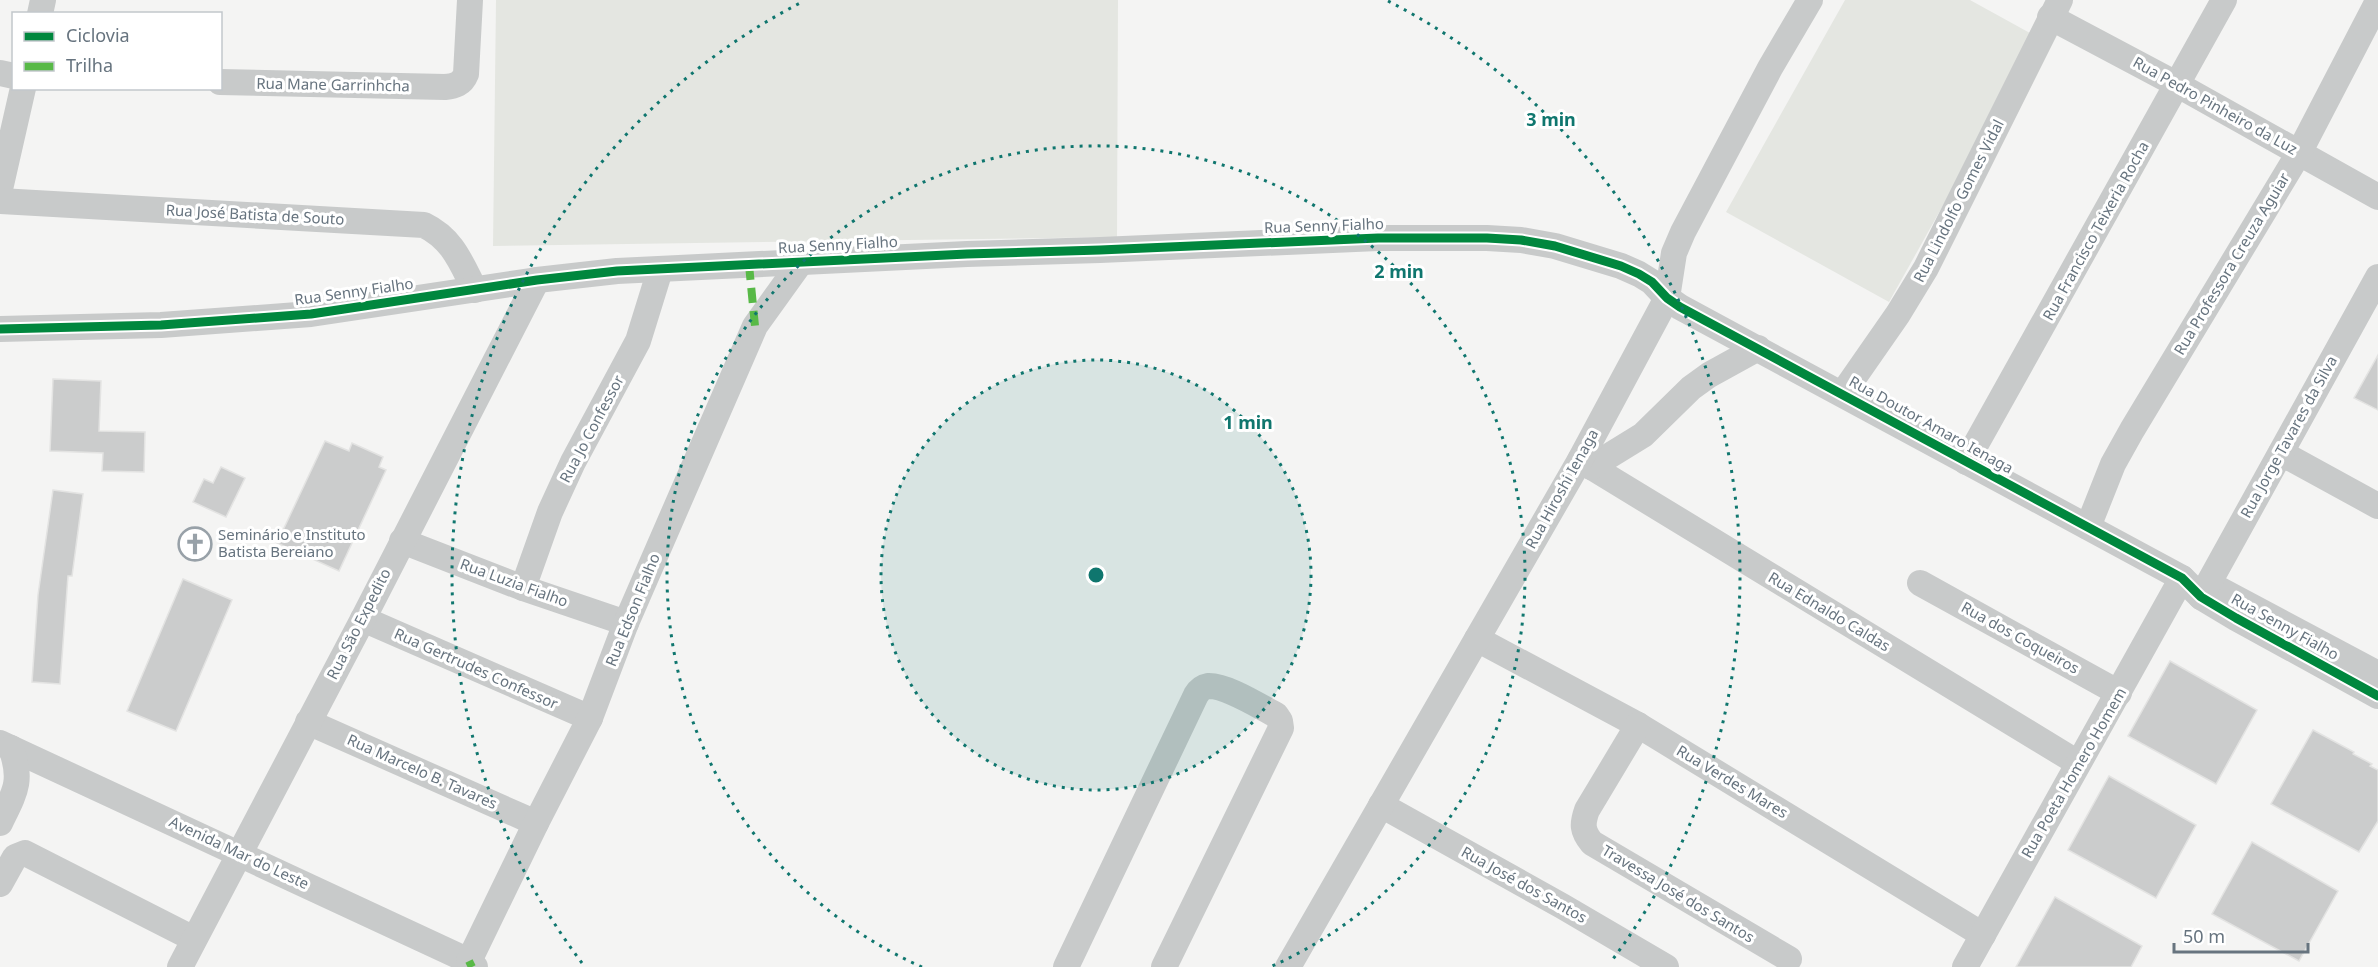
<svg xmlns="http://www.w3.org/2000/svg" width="2378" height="967" font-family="'Noto Sans',sans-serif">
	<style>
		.green { fill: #e4e6e1 }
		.building { fill: #cbcccc; stroke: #e3e3e2; stroke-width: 1.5 }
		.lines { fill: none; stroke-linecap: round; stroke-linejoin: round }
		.minor { stroke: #c8caca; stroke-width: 26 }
		.quiet { stroke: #58b947; stroke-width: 8; stroke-dasharray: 15 8; stroke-linecap: butt }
		.cycleway-casing { stroke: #fff; stroke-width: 13 }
		.cycleway { stroke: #00873e; stroke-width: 9 }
		.ring { fill: none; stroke: #0f766e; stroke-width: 3; stroke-dasharray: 3 6 }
		.labels { text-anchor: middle; stroke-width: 6; stroke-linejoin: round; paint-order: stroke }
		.street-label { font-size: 15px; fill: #67747f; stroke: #fff }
		.poi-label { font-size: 15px; fill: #67747f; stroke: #fff; text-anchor: start }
		.centre { fill: #0f766e; stroke: #fff; stroke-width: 3 }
		.ring-label { font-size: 18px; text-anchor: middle; font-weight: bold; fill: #0f766e; stroke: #fff; stroke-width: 6; stroke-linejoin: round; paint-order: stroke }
	</style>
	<rect width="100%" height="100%" fill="#f4f4f3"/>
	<g class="green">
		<polygon points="496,0 1118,0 1117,237 493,246"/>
		<polygon points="1845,0 1970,0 2037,37 1889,302 1726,212"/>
	</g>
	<g class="building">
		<polygon points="2378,355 2378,410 2354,398"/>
		<polygon points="53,379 101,381 99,431 145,432 144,472 102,471 103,453 50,451"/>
		<polygon points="325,441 349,451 352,443 383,457 379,467 386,470 339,571 277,543"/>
		<polygon points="221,467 245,478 226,517 193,502 204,479 213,483"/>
		<polygon points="53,490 83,494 72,576 68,576 60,684 32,682 38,595"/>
		<polygon points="183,579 232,600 176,731 127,711"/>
		<polygon points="2170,661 2257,710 2216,784 2128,736"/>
		<polygon points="2313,730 2354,752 2353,754 2372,764 2370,766 2378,770 2378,821 2359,852 2271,804"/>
		<polygon points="2109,776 2196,825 2156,898 2068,850"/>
		<polygon points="2252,842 2338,891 2299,961 2212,914"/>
		<polygon points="2055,897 2142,946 2131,967 2016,967"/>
	</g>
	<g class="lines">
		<g class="minor">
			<polyline points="40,14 43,0"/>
			<polyline points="2050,17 2178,85 2378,197"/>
			<polyline points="0,73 14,76"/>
			<path d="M220,82L445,87C455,86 462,84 466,74L470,0"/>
			<polyline points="0,189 23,88"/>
			<path d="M0,201L424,225C453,239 461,263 475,290"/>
			<polyline points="0,329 161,325 311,314 537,280 617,271 967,254 1100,250 1378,238 1487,238 1521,240 1555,246 1621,266 1639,274 1652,282 1667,298 1680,307 2182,578 2201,597 2236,618 2378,696"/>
			<polyline points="1843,393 1898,314 1926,268 2060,0"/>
			<polyline points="2281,453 2378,506"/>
			<polyline points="1580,460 2078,763"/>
			<polyline points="1966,462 2224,0"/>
			<polyline points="1591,467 1643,435 1691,388 1709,375 1758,348"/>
			<polyline points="2088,527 2113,464 2132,430 2299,153 2378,1"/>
			<polyline points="402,541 523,588 626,623"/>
			<polyline points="1920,583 2119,693"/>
			<polyline points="2211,585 2378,674"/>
			<polyline points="523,588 550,512 573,462 638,341 660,270"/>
			<polyline points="2201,597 2378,277"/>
			<polyline points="363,619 590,718"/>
			<polyline points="1477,639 1638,725 1983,935"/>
			<polyline points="308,722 536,823"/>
			<path d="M1638,725L1587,810C1582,824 1582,831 1592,843L1789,959"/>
			<polyline points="0,743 469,961 475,967"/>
			<polyline points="1381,805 1562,906 1666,967"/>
			<path d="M0,823C15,792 23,781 11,748"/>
			<polyline points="0,884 15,857 25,853 194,939"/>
			<polyline points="469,961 536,823 590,718 626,623 755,326 801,262"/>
			<polyline points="180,967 363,619 537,280"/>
			<path d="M1066,967L1196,695C1199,690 1202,687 1208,686C1226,685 1259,706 1276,715L1280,721L1281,728L1164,967"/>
			<polyline points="1288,967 1580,460 1667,298 1674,253 1683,232 1770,68 1810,0"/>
			<polyline points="1965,967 2182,578"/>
		</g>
		<g class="quiet">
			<polyline points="749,265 755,326"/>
			<polyline points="469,961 472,967"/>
		</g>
		<g class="cycleway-casing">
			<polyline id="cycleway" points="0,329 161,325 311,314 537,280 617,271 967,254 1100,250 1378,238 1487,238 1521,240 1555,246 1621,266 1639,274 1652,282 1667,298 1680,307 2182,578 2201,597 2236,618 2378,696"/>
		</g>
		<use href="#cycleway" class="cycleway"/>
	</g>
	<circle cx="1096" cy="575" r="215" fill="#0f766e" fill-opacity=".12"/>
	<g class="ring">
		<circle cx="1096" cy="575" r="215"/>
		<path d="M922 967A429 429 0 1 1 1270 967"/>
		<path d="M582 963A644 644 0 0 1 804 1M1388 1A644 644 0 0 1 1610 963"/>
	</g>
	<defs>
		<g id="church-ring" transform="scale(1.725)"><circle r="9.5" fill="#fff" stroke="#98a1a8" stroke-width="1.5"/><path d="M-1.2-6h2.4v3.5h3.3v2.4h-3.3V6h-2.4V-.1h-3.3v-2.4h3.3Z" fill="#98a1a8"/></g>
	</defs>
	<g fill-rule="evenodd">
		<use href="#church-ring" x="195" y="544"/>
	</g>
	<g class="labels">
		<g class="street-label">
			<text transform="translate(333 85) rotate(1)" y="5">Rua Mane Garrinhcha</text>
			<text transform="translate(2215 106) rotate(29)" y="5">Rua Pedro Pinheiro da Luz</text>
			<text transform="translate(1959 201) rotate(-63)" y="5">Rua Lindolfo Gomes Vidal</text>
			<text transform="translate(255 215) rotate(3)" y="5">Rua José Batista de Souto</text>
			<text transform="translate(1324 226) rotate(-2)" y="5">Rua Senny Fialho</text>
			<text transform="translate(2096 231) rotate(-61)" y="5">Rua Francisco Teixeria Rocha</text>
			<text transform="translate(838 245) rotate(-3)" y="5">Rua Senny Fialho</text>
			<text transform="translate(2232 264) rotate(-59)" y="5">Rua Professora Creuza Aguiar</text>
			<text transform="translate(354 292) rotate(-8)" y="5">Rua Senny Fialho</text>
			<text transform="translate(1931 425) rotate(29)" y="5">Rua Doutor Amaro Ienaga</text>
			<text transform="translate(592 429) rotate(-62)" y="5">Rua Jo Confessor</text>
			<text transform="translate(2289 437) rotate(-61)" y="5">Rua Jorge Tavares da Silva</text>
			<text transform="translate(1562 489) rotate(-61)" y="5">Rua Hiroshi Ienaga</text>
			<text transform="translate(514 583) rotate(20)" y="5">Rua Luzia Fialho</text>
			<text transform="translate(633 610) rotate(-68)" y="5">Rua Edson Fialho</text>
			<text transform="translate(1829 612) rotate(31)" y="5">Rua Ednaldo Caldas</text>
			<text transform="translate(359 624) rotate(-63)" y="5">Rua São Expedito</text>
			<text transform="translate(2285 627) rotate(29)" y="5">Rua Senny Fialho</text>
			<text transform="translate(2020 638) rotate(29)" y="5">Rua dos Coqueiros</text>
			<text transform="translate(476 669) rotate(24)" y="5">Rua Gertrudes Confessor</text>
			<text transform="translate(422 772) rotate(24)" y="5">Rua Marcelo B. Tavares</text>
			<text transform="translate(2074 773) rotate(-60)" y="5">Rua Poeta Homero Homem</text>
			<text transform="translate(1732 782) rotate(31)" y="5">Rua Verdes Mares</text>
			<text transform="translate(239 853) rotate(25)" y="5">Avenida Mar do Leste</text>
			<text transform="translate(1524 885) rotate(29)" y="5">Rua José dos Santos</text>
			<text transform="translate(1678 894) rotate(31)" y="5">Travessa José dos Santos</text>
		</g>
		<g class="poi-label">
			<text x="218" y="540">Seminário e Instituto<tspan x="218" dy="17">Batista Bereiano</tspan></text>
		</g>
	</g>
	<circle cx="1096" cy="575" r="9" class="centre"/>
	<g class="ring-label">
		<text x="1551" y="126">3 min</text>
		<text x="1399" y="278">2 min</text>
		<text x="1248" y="429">1 min</text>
	</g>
	<rect x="12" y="12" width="210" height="78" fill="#ffffff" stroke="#c2c7cc" stroke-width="1.5"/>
	<rect x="24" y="32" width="30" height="9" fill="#00873e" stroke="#c2c7cc" stroke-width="1.5"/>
	<text x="66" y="42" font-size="18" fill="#67747f">Ciclovia</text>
	<rect x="24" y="62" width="30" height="9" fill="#58b947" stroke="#c2c7cc" stroke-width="1.5"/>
	<text x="66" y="72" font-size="18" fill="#67747f">Trilha</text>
	<path d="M2174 943v9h134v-9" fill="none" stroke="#67747f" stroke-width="3"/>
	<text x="2183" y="943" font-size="18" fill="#67747f" stroke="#ffffff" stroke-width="4.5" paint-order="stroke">50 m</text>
</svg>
